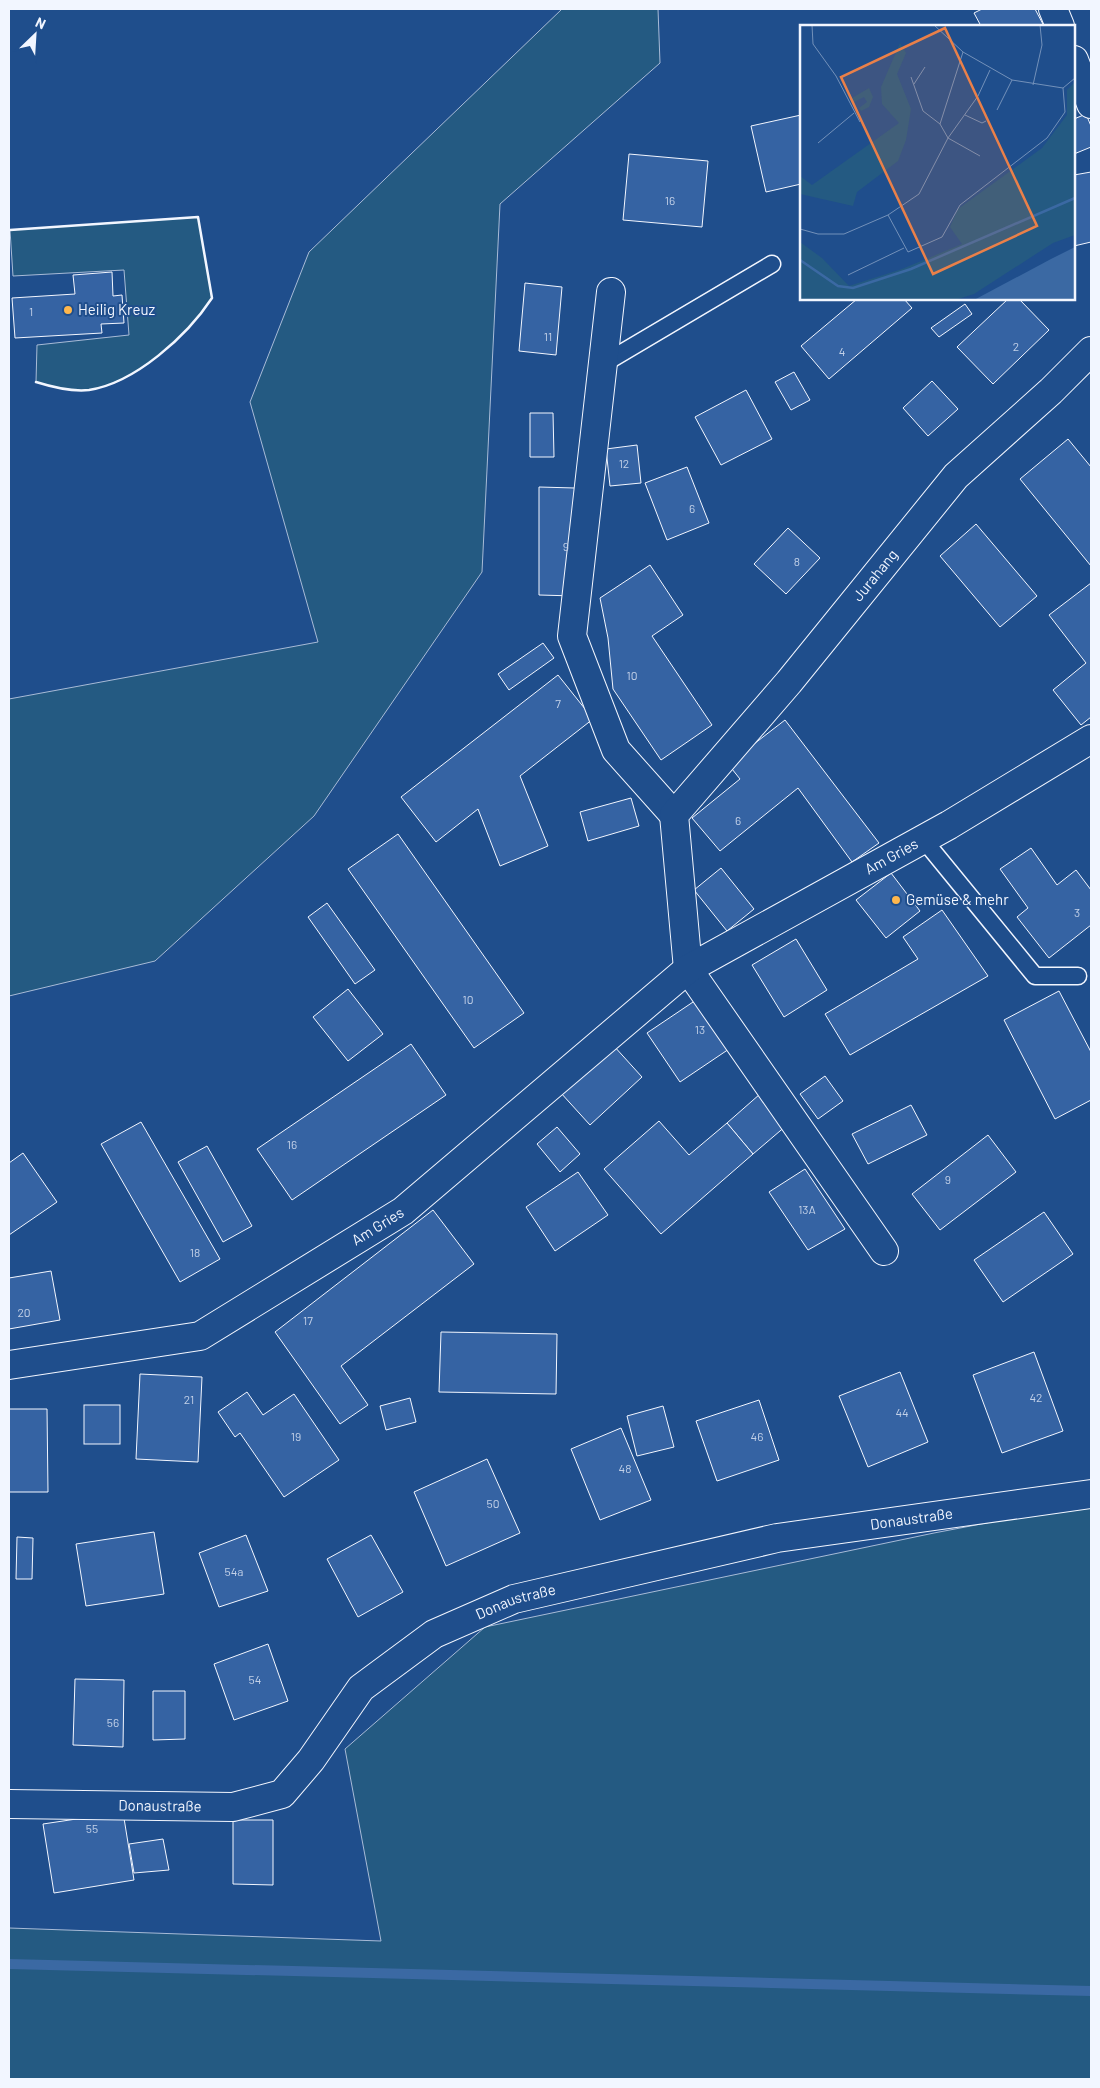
<svg xmlns="http://www.w3.org/2000/svg" width="1100" height="2088" font-family="Barlow,sans-serif">
	<style>
		.green { fill: #245a82; stroke: #a8bbd7 }
		.lines { fill: none; stroke-linecap: round; stroke-linejoin: round }
		.stream { stroke: #3b69a3; stroke-width: 10 }
		.building { fill: #3563a3; stroke: #f2f6ff }
		.service-casing { stroke: #f2f6ff; stroke-width: 19 }
		.minor-casing { stroke: #f2f6ff; stroke-width: 30 }
		.service { stroke: #1f4e8c; stroke-width: 16 }
		.minor { stroke: #1f4e8c; stroke-width: 28 }
		.wall { stroke: #f2f6ff; stroke-width: 2.5 }
		.poi-dot { fill: #ffb74d; stroke: #1f4e8c; stroke-width: 2 }
		.labels { text-anchor: middle; stroke-width: 4; stroke-linejoin: round; paint-order: stroke }
		.number-label { font-size: 12px; fill: #c3d1e8 }
		.poi-label { font-size: 15px; fill: #f2f6ff; stroke: #1f4e8c; text-anchor: start }
		.street-label { font-size: 15px; fill: #f2f6ff; stroke: #1f4e8c }
		.inset-river { fill: none; stroke: #3b69a3; stroke-width: 2.5 }
		.inset-road { fill: none; stroke: #7391ba; stroke-width: 1 }
		.view { fill: #ea8049; fill-opacity: 0.15; stroke: #ea8049; stroke-width: 2.5 }
		.inset-edge { fill: none; stroke: #f2f6ff; stroke-width: 2.5 }
	</style>
	<rect width="100%" height="100%" fill="#1f4e8c"/>
	<g class="green">
		<polygon points="562,9 658,9 660,63 500,204 482,572 314,816 155,961 9,996 9,699 318,642 250,402 309,252"/>
		<path d="M198,217L212,298C187,336 135,383 89,390C72,392 52,387 36,382L37,345L129,335L124,270L13,276L10,230Z"/>
		<polygon points="1091,1503 1091,2079 9,2079 9,1928 381,1941 345,1749 485,1627 934,1533"/>
	</g>
	<g class="lines">
		<polyline class="stream" points="9,1964 1091,1991"/>
	</g>
	<g class="building">
		<polygon points="982,9 1035,9 1044,26 981,26 974,13"/>
		<polygon points="1086,114 1091,126 1091,147 1074,154 1074,119"/>
		<polygon points="801,115 801,184 766,192 751,126"/>
		<polygon points="629,154 708,161 702,227 623,220"/>
		<polygon points="1091,172 1091,242 1074,246 1074,175"/>
		<polygon points="112,272 113,296 122,295 124,323 101,324 102,333 15,338 12,298 75,294 73,275"/>
		<polygon points="525,283 562,287 556,355 519,351"/>
		<polygon points="857,299 904,299 912,308 829,379 801,346"/>
		<polygon points="1008,299 1019,299 1049,330 993,384 957,347"/>
		<polygon points="965,304 972,314 939,337 931,328"/>
		<polygon points="794,372 810,400 791,410 775,382"/>
		<polygon points="932,381 958,409 928,436 903,408"/>
		<polygon points="746,390 772,439 721,465 695,417"/>
		<polygon points="530,413 553,413 554,457 530,457"/>
		<polygon points="1068,439 1091,467 1091,566 1020,479"/>
		<polygon points="637,445 641,483 610,486 606,449"/>
		<polygon points="687,467 709,523 667,540 645,483"/>
		<polygon points="539,487 575,488 575,596 539,595"/>
		<polygon points="976,524 1037,596 1000,627 940,556"/>
		<polygon points="788,528 820,558 786,594 754,564"/>
		<polygon points="650,565 683,615 652,636 712,725 661,760 613,689 608,638 600,598"/>
		<polygon points="1091,583 1091,717 1081,725 1053,690 1086,663 1049,615"/>
		<polygon points="543,643 554,658 509,690 498,674"/>
		<polygon points="558,675 593,719 520,776 548,846 500,866 478,809 436,842 401,797"/>
		<polygon points="785,720 879,843 852,862 798,788 720,851 692,818 740,779 728,764"/>
		<polygon points="631,798 639,826 588,841 580,812"/>
		<polygon points="398,834 524,1013 474,1048 348,869"/>
		<polygon points="1031,848 1057,885 1076,870 1091,890 1091,925 1049,958 1017,917 1028,908 1000,869"/>
		<polygon points="721,868 754,909 727,931 694,890"/>
		<polygon points="891,873 920,911 886,938 856,900"/>
		<polygon points="327,903 375,970 355,984 308,917"/>
		<polygon points="942,910 988,976 850,1055 825,1014 918,959 903,937"/>
		<polygon points="796,939 827,990 784,1017 752,965"/>
		<polygon points="348,989 383,1034 348,1061 313,1017"/>
		<polygon points="1059,991 1091,1052 1091,1100 1055,1119 1004,1020"/>
		<polygon points="696,1000 729,1049 680,1082 647,1033"/>
		<polygon points="411,1044 446,1095 292,1200 257,1149"/>
		<polygon points="613,1045 642,1077 590,1125 560,1092"/>
		<polygon points="825,1076 843,1101 818,1119 800,1094"/>
		<polygon points="760,1094 787,1125 753,1154 727,1123"/>
		<polygon points="911,1105 927,1135 868,1164 852,1134"/>
		<polygon points="659,1121 689,1155 727,1123 753,1154 661,1234 604,1169"/>
		<polygon points="141,1122 220,1259 180,1282 101,1144"/>
		<polygon points="557,1127 580,1154 560,1172 537,1144"/>
		<polygon points="988,1135 1016,1172 940,1230 912,1194"/>
		<polygon points="207,1146 252,1226 223,1242 178,1162"/>
		<polygon points="23,1153 57,1202 9,1235 9,1163"/>
		<polygon points="805,1169 845,1229 808,1250 769,1192"/>
		<polygon points="578,1172 608,1215 555,1251 526,1207"/>
		<polygon points="433,1210 474,1264 341,1366 368,1405 340,1424 275,1332"/>
		<polygon points="1044,1212 1073,1254 1003,1302 974,1260"/>
		<polygon points="51,1271 60,1320 9,1329 9,1278"/>
		<polygon points="441,1332 557,1334 556,1394 439,1392"/>
		<polygon points="1034,1352 1063,1431 1002,1453 973,1375"/>
		<polygon points="900,1372 928,1442 868,1467 839,1396"/>
		<polygon points="140,1374 202,1377 198,1462 136,1459"/>
		<polygon points="247,1392 263,1415 294,1394 339,1460 284,1497 240,1433 235,1437 218,1412"/>
		<polygon points="410,1398 416,1422 386,1430 380,1406"/>
		<polygon points="759,1400 779,1460 717,1481 696,1421"/>
		<rect x="84" y="1405" width="36" height="39"/>
		<polygon points="663,1406 674,1447 637,1456 627,1416"/>
		<polygon points="9,1409 47,1409 48,1492 9,1492"/>
		<polygon points="621,1428 651,1500 600,1520 571,1449"/>
		<polygon points="487,1459 520,1533 446,1566 414,1492"/>
		<polygon points="154,1532 164,1594 86,1606 76,1544"/>
		<polygon points="246,1535 268,1591 219,1607 199,1553"/>
		<polygon points="371,1535 403,1592 358,1617 327,1559"/>
		<polygon points="17,1537 33,1538 32,1579 16,1579"/>
		<polygon points="268,1644 288,1701 234,1720 214,1664"/>
		<polygon points="75,1679 124,1680 123,1747 73,1745"/>
		<polygon points="153,1691 185,1691 185,1739 153,1740"/>
		<polygon points="123,1812 134,1880 54,1893 43,1824"/>
		<polygon points="233,1820 273,1820 273,1885 233,1884"/>
		<polygon points="163,1839 169,1870 134,1873 129,1844"/>
	</g>
	<g class="lines">
		<g class="service-casing">
			<g id="service">
				<polyline points="603,364 772,264"/>
				<polyline points="923,839 1035,976 1078,976"/>
			</g>
		</g>
		<g class="minor-casing">
			<g id="minor">
				<polyline points="1053,9 1060,26"/>
				<polyline points="1074,60 1091,104"/>
				<polyline points="611,292 572,636 616,750 674,815"/>
				<path id="s1" d="M884,1251L688,969L674,815L789,682L956,476L1051,391L1091,351"/>
				<path id="s2" d="M9,1365L200,1336L403,1211L688,969L949,825L1091,739"/>
				<path id="s3" d="M9,1804L233,1807L282,1794L311,1760L361,1688L434,1634L514,1599L777,1538L1091,1494"/>
			</g>
		</g>
		<use href="#service" class="service"/>
		<use href="#minor" class="minor"/>
		<path class="wall" d="M10,230L198,217L212,298C187,336 135,383 89,390C72,392 52,387 36,382"/>
	</g>
	<g class="poi-dot">
		<circle cx="68" cy="310" r="5"/>
		<circle cx="896" cy="900" r="5"/>
	</g>
	<g class="labels">
		<g class="number-label">
			<text x="670" y="205">16</text>
			<text x="31" y="316">1</text>
			<text x="548" y="341">11</text>
			<text x="1016" y="351">2</text>
			<text x="842" y="356">4</text>
			<text x="624" y="468">12</text>
			<text x="692" y="513">6</text>
			<text x="566" y="551">9</text>
			<text x="797" y="566">8</text>
			<text x="632" y="680">10</text>
			<text x="558" y="708">7</text>
			<text x="738" y="825">6</text>
			<text x="1077" y="917">3</text>
			<text x="468" y="1004">10</text>
			<text x="700" y="1034">13</text>
			<text x="292" y="1149">16</text>
			<text x="948" y="1184">9</text>
			<text x="807" y="1214">13A</text>
			<text x="195" y="1257">18</text>
			<text x="24" y="1317">20</text>
			<text x="308" y="1325">17</text>
			<text x="1036" y="1402">42</text>
			<text x="189" y="1404">21</text>
			<text x="902" y="1417">44</text>
			<text x="296" y="1441">19</text>
			<text x="757" y="1441">46</text>
			<text x="625" y="1473">48</text>
			<text x="493" y="1508">50</text>
			<text x="234" y="1576">54a</text>
			<text x="255" y="1684">54</text>
			<text x="113" y="1727">56</text>
			<text x="92" y="1833">55</text>
		</g>
		<g class="poi-label">
			<text x="78" y="315">Heilig Kreuz</text>
			<text x="906" y="905">Gemüse &amp; mehr</text>
		</g>
		<g class="street-label">
			<text dy="5" stroke="none"><textPath href="#s1" startOffset="811">Jurahang</textPath></text>
			<text dy="5" stroke="none"><textPath href="#s2" startOffset="1038">Am Gries</textPath></text>
			<text dy="5" stroke="none"><textPath href="#s2" startOffset="402">Am Gries</textPath></text>
			<text dy="5" stroke="none"><textPath href="#s3" startOffset="991">Donaustraße</textPath></text>
			<text dy="5" stroke="none"><textPath href="#s3" startOffset="586">Donaustraße</textPath></text>
			<text dy="5" stroke="none"><textPath href="#s3" startOffset="151">Donaustraße</textPath></text>
		</g>
	</g>
	<g transform="translate(800 25)">
		<rect width="275" height="275" fill="#1f4e8c"/>
		<path d="M100,18L106,28L97,49L111,84L106,115L98,136L57,167L53,181L0,169V151L12,160L99,98L82,79L81,62ZM275,57V210L253,218L174,269L155,275H0V217L22,233L49,261L102,244L162,219L150,202L158,184L242,123L267,90V65ZM69,63L73,72L69,82L61,86L59,83L67,77L64,72L54,77L52,73Z" fill="#245a82"/>
		<path d="M275,222V275H174L251,234Z" fill="#3b69a3"/>
		<path class="inset-river" d="M0,235L38,261L53,263L111,244L275,173"/>
		<path class="inset-road" d="M12,0L13,19L36,51L60,97M134,0L163,27L212,55L263,63L275,53M163,27L140,99L148,113L180,131M111,52L123,86L140,99M114,59L125,42M233,60L242,20L240,0M197,85L212,55M165,90L182,98L186,96M18,118L54,88M88,190L108,227L142,212L160,180L247,113L265,87L263,63M0,204L18,209H44L88,190L119,169L148,113L178,71L190,45M48,250L104,223"/>
		<path class="view" d="M145,3L237,201L133,249L41,52Z"/>
		<rect width="275" height="275" class="inset-edge"/>
	</g>
	<rect width="1100" height="2088" fill="none" stroke="#f2f6ff" stroke-width="20"/>
	<g transform="translate(35 35) rotate(25)" stroke="#1f4e8c" stroke-width="4" paint-order="stroke">
	<path d="M0-4L9 19L0 12L-9 19Z" fill="#f2f6ff"/>
	<text y="-8" font-size="14" font-weight="bold" text-anchor="middle" fill="#f2f6ff">N</text>
	</g>
</svg>
